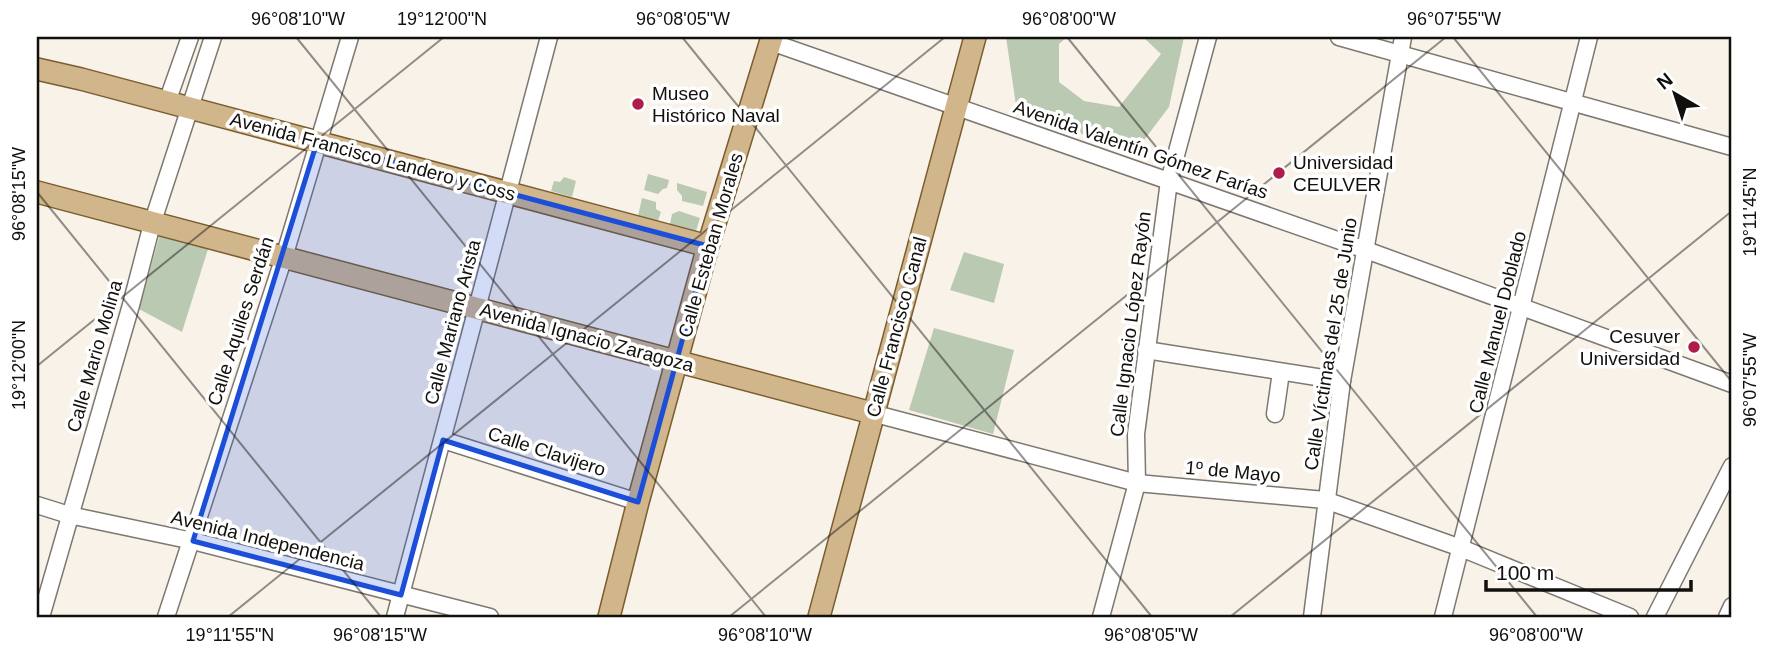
<svg xmlns="http://www.w3.org/2000/svg" width="1769" height="654" font-family="Arial,sans-serif">
	<style>
		.green { fill: #bac9b2 }
		.lines { fill: none; stroke-linecap: round; stroke-linejoin: round }
		.minor-casing { stroke: #7d7870; stroke-width: 19 }
		.major-casing { stroke: #7a5d2e; stroke-width: 24 }
		.minor { stroke: #fff; stroke-width: 16 }
		.major { stroke: #d1b68c; stroke-width: 21 }
		.marked { fill: #1d4ed8; fill-opacity: 0.2; stroke: #1d4ed8; stroke-width: 5; stroke-linejoin: round }
		.ticks { fill: none; stroke: #12100d; stroke-width: 2; stroke-opacity: 0.45 }
		.poi-dot { fill: #ae1c4a; stroke: #fff; stroke-width: 2.5 }
		.labels { text-anchor: middle; stroke-width: 7; stroke-linejoin: round; paint-order: stroke }
		.poi-label { font-size: 19px; fill: #12100d; stroke: #fff; text-anchor: start }
		.street-label { font-size: 19px; fill: #12100d; stroke: #fff }
		.neatline { fill: none; stroke: #12100d; stroke-width: 2.5 }
		.ticks-label { font-size: 18px; text-anchor: middle; fill: #12100d }
	</style>
	<rect width="100%" height="100%" fill="#f8f2e9"/>
	<g class="green">
		<polygon points="1006,37 1067,37 1059,44 1059,82 1084,101 1119,107 1161,54 1143,37 1184,37 1169,107 1135,152 1017,112"/>
		<polygon points="648,174 669,180 667,188 663,189 658,194 644,190"/>
		<polygon points="564,177 576,181 572,197 551,191 554,181 560,182"/>
		<polygon points="677,183 707,192 703,206 682,201 682,196 677,190"/>
		<polygon points="642,198 656,202 656,209 661,212 658,221 638,216"/>
		<polygon points="679,211 700,218 696,231 670,224 672,214"/>
		<polygon points="160,234 208,249 182,332 139,309"/>
		<polygon points="964,252 1004,264 994,303 950,290"/>
		<polygon points="934,328 1014,350 993,434 909,410"/>
	</g>
	<g class="lines">
		<g class="minor-casing">
			<g id="minor">
				<polyline points="1339,37 1732,147"/>
				<polyline points="771,42 1366,250 1732,384"/>
				<polyline points="167,102 190,37"/>
				<polyline points="1146,350 1342,381"/>
				<polyline points="872,413 1137,483 1325,500 1461,548 1630,617"/>
				<polyline points="1275,414 1281,372"/>
				<polyline points="443,440 638,502"/>
				<polyline points="37,505 69,515 193,541 490,617"/>
				<polyline points="41,617 131,305 152,224 213,37"/>
				<polyline points="166,617 284,257 350,37"/>
				<polyline points="395,617 549,37"/>
				<polyline points="1101,617 1137,483 1136,434 1169,181 1208,37"/>
				<polyline points="1312,617 1342,381 1403,37"/>
				<polyline points="1443,617 1589,37"/>
				<polyline points="1655,617 1732,466"/>
				<polyline points="1727,617 1732,606"/>
			</g>
		</g>
		<g class="major-casing">
			<g id="major">
				<polyline points="37,69 81,79 708,246"/>
				<polyline points="37,192 872,413"/>
				<polyline points="609,617 638,502 708,246 772,37"/>
				<polyline points="819,617 975,37"/>
			</g>
		</g>
		<use href="#minor" class="minor"/>
		<use href="#major" class="major"/>
	</g>
	<path class="marked" d="M317,142L708,246L638,502L443,440L401,595L193,541Z"/>
	<path class="ticks" d="M296,37L766,617M682,37L1152,617M1067,37L1537,617M1453,37L1732,382M37,192L381,617M37,366L444,37M228,617L945,37M729,617L1446,37M1230,617L1732,211M1731,617L1732,616"/>
	<g class="poi-dot">
		<circle cx="638" cy="104" r="7"/>
		<circle cx="1279" cy="173" r="7"/>
		<circle cx="1694" cy="347" r="7"/>
	</g>
	<g class="labels">
		<g class="poi-label">
			<text x="652" y="100">Museo<tspan x="652" dy="22">Histórico Naval</tspan></text>
			<text x="1293" y="169">Universidad<tspan x="1293" dy="22">CEULVER</tspan></text>
			<text x="1680" y="343" text-anchor="end">Cesuver<tspan x="1680" dy="22">Universidad</tspan></text>
		</g>
		<g class="street-label">
			<text transform="translate(1141 149) rotate(19)" y="7">Avenida Valentín Gómez Farías</text>
			<text transform="translate(373 156) rotate(15)" y="7">Avenida Francisco Landero y Coss</text>
			<text transform="translate(710 245) rotate(-74)" y="7">Calle Esteban Morales</text>
			<text transform="translate(240 321) rotate(-72)" y="7">Calle Aquiles Serdán</text>
			<text transform="translate(452 322) rotate(-75)" y="7">Calle Mariano Arista</text>
			<text transform="translate(1497 322) rotate(-76)" y="7">Calle Manuel Doblado</text>
			<text transform="translate(1130 324) rotate(-83)" y="7">Calle Ignacio López Rayón</text>
			<text transform="translate(896 327) rotate(-75)" y="7">Calle Francisco Canal</text>
			<text transform="translate(587 337) rotate(15)" y="7">Avenida Ignacio Zaragoza</text>
			<text transform="translate(1330 344) rotate(-81)" y="7">Calle Víctimas del 25 de Junio</text>
			<text transform="translate(94 356) rotate(-74)" y="7">Calle Mario Molina</text>
			<text transform="translate(547 451) rotate(18)" y="7">Calle Clavijero</text>
			<text transform="translate(1233 471) rotate(5)" y="7">1º de Mayo</text>
			<text transform="translate(268 540) rotate(14)" y="7">Avenida Independencia</text>
		</g>
	</g>
	<rect width="1769" height="654" fill="none" stroke="#ffffff" stroke-width="77"/>
	<g transform="translate(1675 94) rotate(321)" stroke="#ffffff" stroke-width="5" paint-order="stroke">
	<path d="M0-5L12 26L0 18L-12 26Z" fill="#12100d"/>
	<text y="-10" font-size="19" font-weight="bold" text-anchor="middle" fill="#12100d">N</text>
	</g>
	<path d="M1486 580v10h205v-10" fill="none" stroke="#12100d" stroke-width="3.5"/>
	<text x="1496" y="580" font-size="21" fill="#12100d" stroke="#ffffff" stroke-width="5" paint-order="stroke">100 m</text>
	<rect x="38" y="38" width="1692" height="578" class="neatline"/>
	<g class="ticks-label">
		<text x="298" y="25">96°08'10"W</text>
		<text x="442" y="25">19°12'00"N</text>
		<text x="683" y="25">96°08'05"W</text>
		<text x="1069" y="25">96°08'00"W</text>
		<text x="1454" y="25">96°07'55"W</text>
		<text transform="translate(19 194) rotate(-90)" y="6">96°08'15"W</text>
		<text transform="translate(1750 212) rotate(-90)" y="6">19°11'45"N</text>
		<text transform="translate(19 365) rotate(-90)" y="6">19°12'00"N</text>
		<text transform="translate(1750 380) rotate(-90)" y="6">96°07'55"W</text>
		<text x="230" y="641">19°11'55"N</text>
		<text x="380" y="641">96°08'15"W</text>
		<text x="765" y="641">96°08'10"W</text>
		<text x="1151" y="641">96°08'05"W</text>
		<text x="1536" y="641">96°08'00"W</text>
	</g>
</svg>
